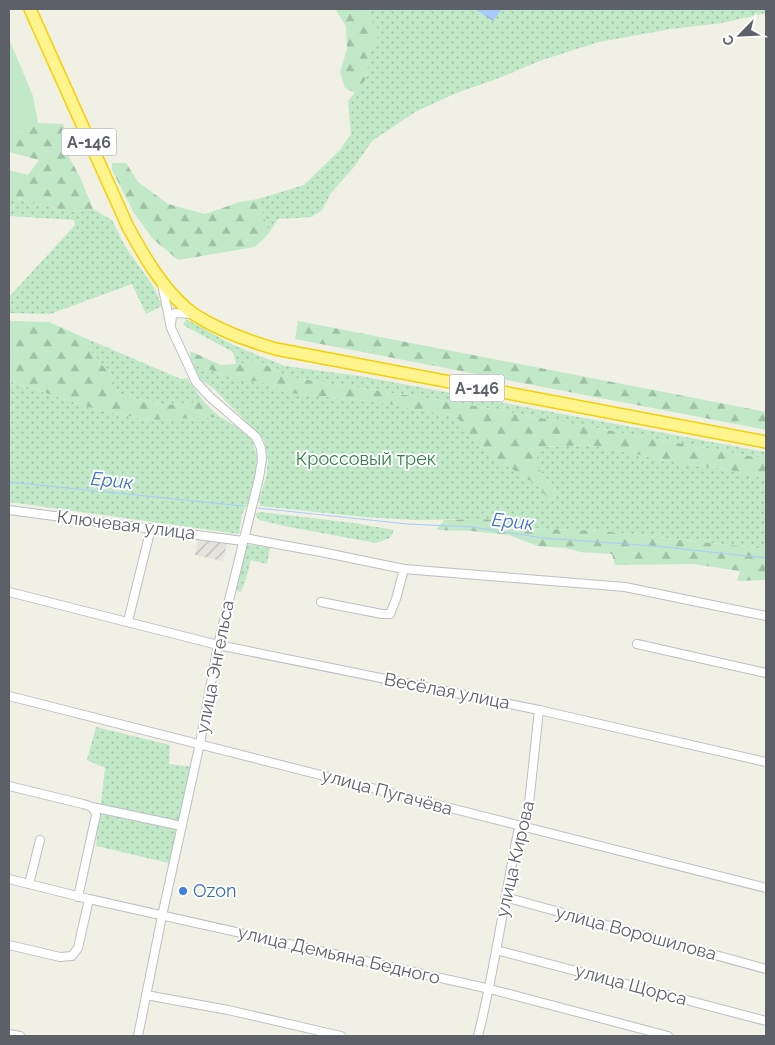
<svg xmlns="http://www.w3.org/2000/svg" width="775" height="1045" font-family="Raleway,sans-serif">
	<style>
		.industrial { fill: url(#industrial-furrows) }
		.grass { fill: url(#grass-dots) }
		.forest { fill: url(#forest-firs) }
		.garden { fill: #c1e9c7 }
		.water { fill: url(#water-waves) }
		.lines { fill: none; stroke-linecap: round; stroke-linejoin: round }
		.stream { stroke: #a7cbff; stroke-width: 1 }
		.minor-casing { stroke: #bdbec5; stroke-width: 10 }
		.highway-casing { stroke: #f6cf00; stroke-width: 14 }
		.minor { stroke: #fff; stroke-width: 8 }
		.highway { stroke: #fff48e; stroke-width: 11 }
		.shop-dot { fill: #3f7fe0; stroke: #fff; stroke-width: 2 }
		.labels { text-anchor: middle; stroke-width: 4; stroke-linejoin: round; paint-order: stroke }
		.shield { fill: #fff; stroke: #8e9095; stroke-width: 1 }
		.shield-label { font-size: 16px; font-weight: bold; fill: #5d6067 }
		.park-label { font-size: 18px; fill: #2f8440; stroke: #fff }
		.street-label { font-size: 18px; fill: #5d6067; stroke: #fff }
		.shop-label { font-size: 18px; fill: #366cbe; stroke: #fff; text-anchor: start }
		.water-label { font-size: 19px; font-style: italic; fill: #406ecc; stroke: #fff }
	</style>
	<defs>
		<pattern id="industrial-furrows" width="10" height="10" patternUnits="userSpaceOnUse" patternTransform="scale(1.25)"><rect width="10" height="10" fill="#e4e3dd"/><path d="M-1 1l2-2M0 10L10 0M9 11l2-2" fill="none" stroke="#bcbbb7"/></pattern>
		<pattern id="grass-dots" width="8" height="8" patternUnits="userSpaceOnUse" patternTransform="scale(1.25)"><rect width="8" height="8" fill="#c1e9c7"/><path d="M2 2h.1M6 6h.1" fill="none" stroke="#a0c0a5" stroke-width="1.8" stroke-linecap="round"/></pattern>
		<pattern id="forest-firs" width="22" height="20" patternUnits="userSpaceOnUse" patternTransform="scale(1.25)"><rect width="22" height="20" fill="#c1e9c7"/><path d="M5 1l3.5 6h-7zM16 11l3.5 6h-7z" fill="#a0c0a5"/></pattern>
		<pattern id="water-waves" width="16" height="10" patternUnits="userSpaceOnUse" patternTransform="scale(1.25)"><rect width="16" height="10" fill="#a7cbff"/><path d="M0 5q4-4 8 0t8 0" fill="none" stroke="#8ba8d2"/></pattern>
	</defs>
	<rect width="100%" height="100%" fill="#f0f0e5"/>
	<polygon class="industrial" points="198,539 227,543 223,561 195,555"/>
	<g class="grass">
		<polygon points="362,9 766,9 766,13 722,23 671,29 599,42 542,60 499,78 454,94 415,112 372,141 354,167 331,193 322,210 312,217 278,219 269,233 258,199 304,185 340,150 351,134 348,101 366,79 369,54 380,32"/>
		<polygon points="9,197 72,212 93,209 112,220 125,246 153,286 162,306 146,314 132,284 50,314 9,313 9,297 75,225 74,220 9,216"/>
		<polygon points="186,319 233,345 285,366 360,376 766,452 766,459 470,405 289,377 260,362 236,364 233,352 183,325"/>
		<polygon points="78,335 181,379 187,378 204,402 165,405 119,395 112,377"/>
		<polygon points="191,363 230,377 265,383 289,393 378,402 458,417 474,440 496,459 540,487 550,502 557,492 535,464 539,447 590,445 680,463 726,469 766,479 766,549 602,531 523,528 476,519 416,520 363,517 260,506 259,500 266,477 268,460 264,440 213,388 201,380"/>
		<polygon points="9,381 98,410 149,420 220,417 234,425 252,440 257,456 255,478 249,501 242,514 239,534 9,502"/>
		<polygon points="260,512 354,523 394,530 390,538 376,543 289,527 259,520 255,514"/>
		<polygon points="246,544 270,548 267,564 251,560 246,579 241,592 234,590"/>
		<polygon points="96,727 170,745 169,764 195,767 173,864 96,846 105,768 87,760"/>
	</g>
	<g class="forest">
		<polygon points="335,9 362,9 380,32 369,54 366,79 355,93 345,88 340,72 347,49 346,26"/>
		<polygon points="38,123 63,124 68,135 69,157 80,177 93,209 72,212 9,197 9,170 28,175 39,160 9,152 9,131 27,132"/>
		<polygon points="112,163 126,163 138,182 168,204 205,214 240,202 258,199 269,233 255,247 178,260 153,239 134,213 112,170"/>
		<polygon points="9,321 49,322 78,335 112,377 119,395 165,405 204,402 220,417 149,420 98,410 9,381"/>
		<polygon points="298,321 766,412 766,430 295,339"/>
		<polygon points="190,351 221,365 260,362 289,377 470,405 766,459 766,479 726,469 680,463 590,445 539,447 535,464 557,492 550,502 540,487 496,459 474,440 457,417 378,402 289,393 265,383 230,377 191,363"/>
		<polygon points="476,519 521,521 523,528 602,531 766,549 766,580 737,581 740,571 693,564 615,565 612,554 580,552 566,548 538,546 509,535 471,531 436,530 444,520"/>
	</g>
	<polygon class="garden" points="9,39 33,96 38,123 27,132 9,131"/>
	<polygon class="water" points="475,9 502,9 493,21"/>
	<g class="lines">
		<g class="stream">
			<polyline points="9,482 243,506"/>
			<polyline points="258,508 407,524 472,527 543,538 655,546 766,558"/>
		</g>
		<g class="minor-casing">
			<g id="minor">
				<polyline points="171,324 172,316 175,313 192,314"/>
				<polyline points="9,510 243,541"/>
				<polyline points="244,538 321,552 404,569 625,587 766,616"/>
				<polyline points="9,592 218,645 539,710 766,762"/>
				<polyline points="321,602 382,614 390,614 396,599 404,569"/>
				<polyline points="128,621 151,528"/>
				<polyline points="637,644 766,673"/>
				<path d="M9,696C262,759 513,825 766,888"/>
				<path d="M9,786L83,804C90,806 94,807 96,815L78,897"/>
				<polyline points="92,807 182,826"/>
				<polyline points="9,879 89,899 490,989 668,1036"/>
				<polyline points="29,884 40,840"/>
				<polyline points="505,897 766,969"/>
				<polyline points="9,945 60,957 72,956 78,948 89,899"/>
				<polyline points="496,950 766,1021"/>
				<polyline points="146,995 228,1010 341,1036"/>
				<polyline points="9,1034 20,1036"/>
				<polyline points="138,1036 162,916 200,743 218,645 259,478 262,459 261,448 256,437 210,397 196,382 171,328 162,284"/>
				<path d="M478,1036C495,969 504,900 518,832L522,828L528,813L539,710"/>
			</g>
		</g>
		<g class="highway-casing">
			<path id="highway" d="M30,9L128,227C145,258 166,295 195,315C220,331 248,341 276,349L766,442"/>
		</g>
		<use href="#minor" class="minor"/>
		<use href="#highway" class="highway"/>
	</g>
	<circle class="shop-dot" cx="183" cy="891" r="5"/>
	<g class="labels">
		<g class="shield">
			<rect x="61.5" y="128.5" width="55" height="27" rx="4"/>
			<rect x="449.5" y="374.5" width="55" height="27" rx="4"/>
		</g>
		<g class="shield-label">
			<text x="89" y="148">А-146</text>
			<text x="477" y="394">А-146</text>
		</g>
		<g class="park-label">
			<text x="366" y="465">Кроссовый трек</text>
		</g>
		<g class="street-label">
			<text transform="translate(126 525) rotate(7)" y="6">Ключевая улица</text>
			<text transform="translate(215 667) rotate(-79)" y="6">улица Энгельса</text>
			<text transform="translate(447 691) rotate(11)" y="6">Весёлая улица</text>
			<text transform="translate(387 792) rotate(15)" y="6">улица Пугачёва</text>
			<text transform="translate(515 859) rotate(-77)" y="6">улица Кирова</text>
			<text transform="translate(636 933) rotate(15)" y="6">улица Ворошилова</text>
			<text transform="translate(339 955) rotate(13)" y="6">улица Демьяна Бедного</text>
			<text transform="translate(631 985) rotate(15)" y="6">улица Щорса</text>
		</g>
		<g class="shop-label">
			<text x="193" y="897">Ozon</text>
		</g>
		<g class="water-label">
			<text transform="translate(112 480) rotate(6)" y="7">Ерик</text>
			<text transform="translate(513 521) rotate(6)" y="7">Ерик</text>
		</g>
	</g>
	<rect width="775" height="1045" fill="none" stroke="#5d6067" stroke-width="20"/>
	<g transform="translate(740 35) rotate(246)" stroke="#ffffff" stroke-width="4" paint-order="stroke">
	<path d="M0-4L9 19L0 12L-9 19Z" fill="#5d6067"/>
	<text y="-8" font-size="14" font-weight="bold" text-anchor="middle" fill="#5d6067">С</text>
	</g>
</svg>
